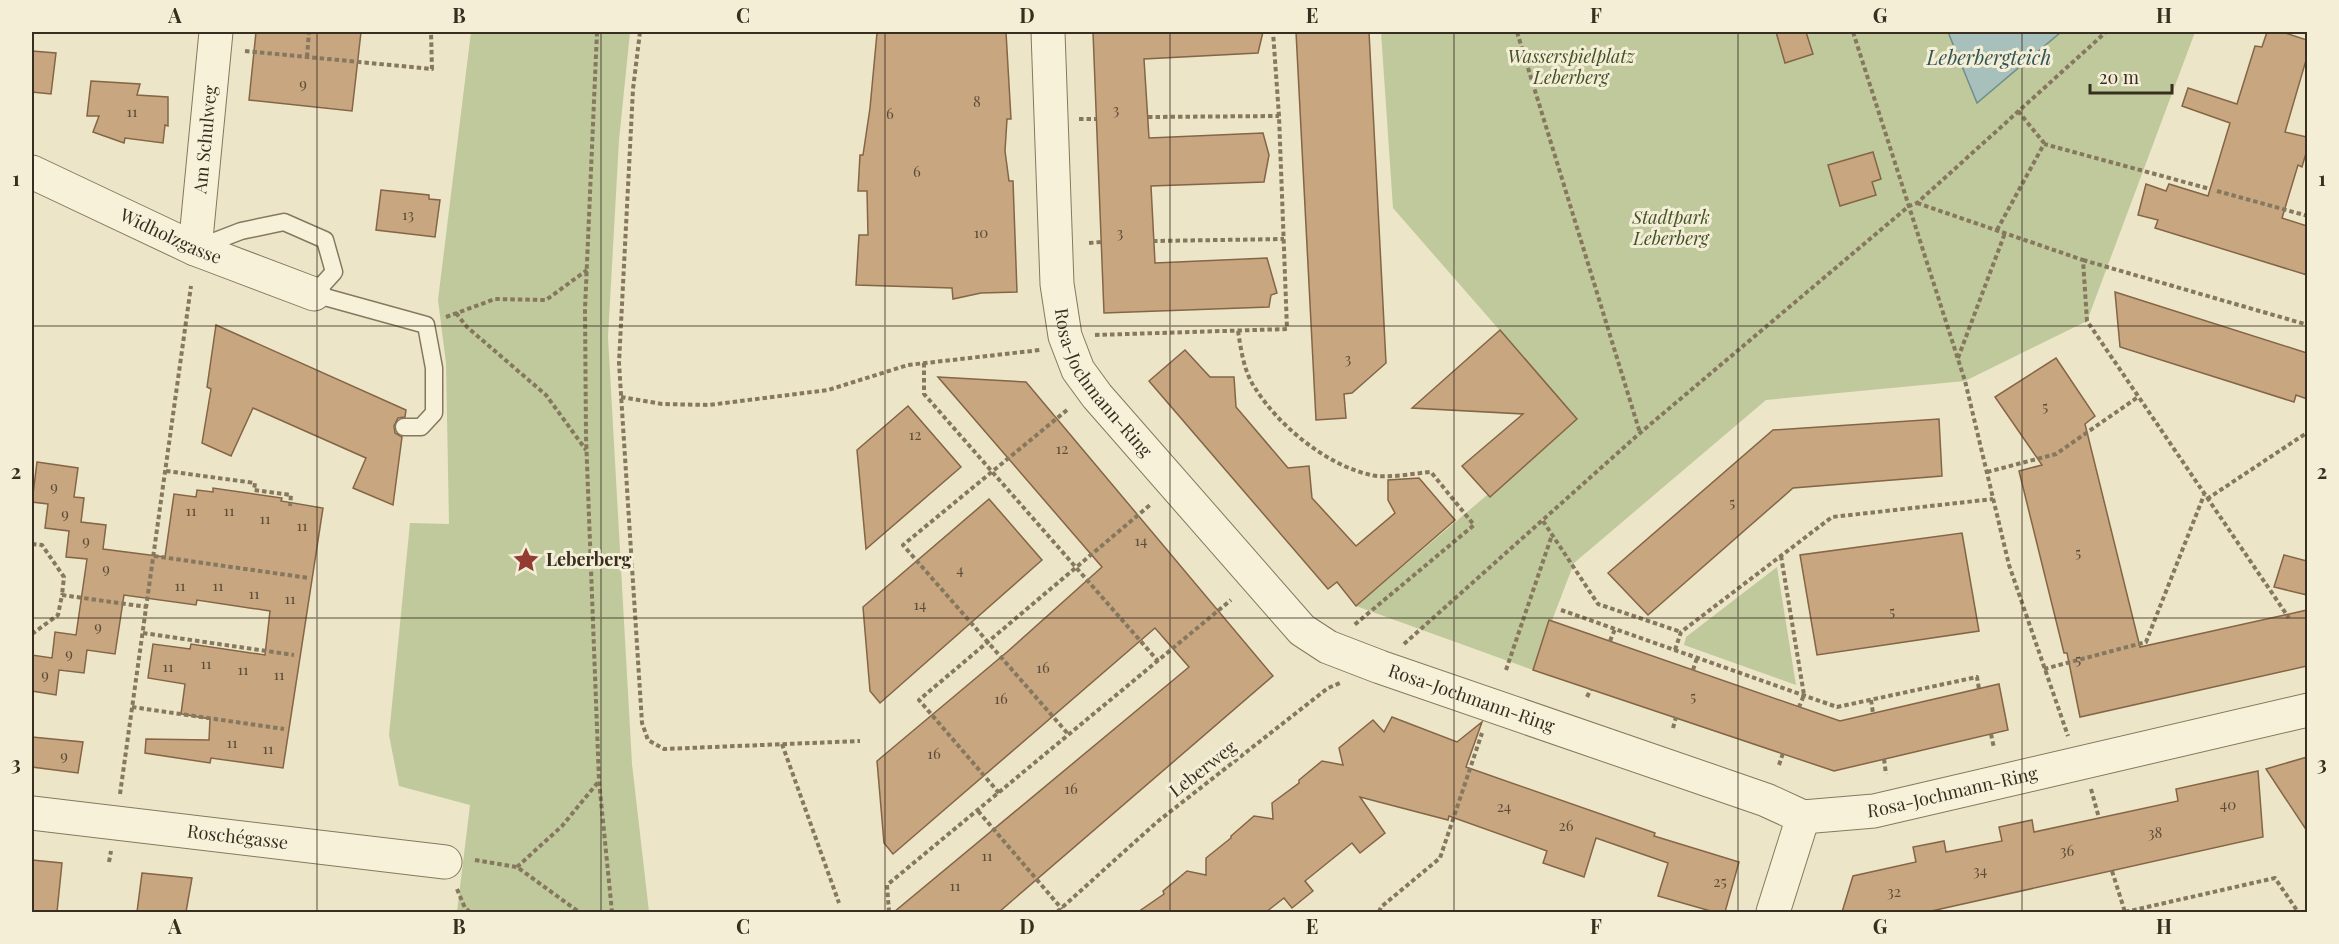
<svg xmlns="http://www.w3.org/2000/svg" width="2339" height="944" font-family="'Playfair Display',serif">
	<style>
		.green { fill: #bfc99c }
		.water { fill: #a8c0bc; stroke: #6f8e8a; stroke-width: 1.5 }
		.building { fill: #c7a680; stroke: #846545; stroke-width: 1.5 }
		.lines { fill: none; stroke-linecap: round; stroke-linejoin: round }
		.service-casing { stroke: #86785e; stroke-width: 19 }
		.minor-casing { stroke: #86785e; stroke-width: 35 }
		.path { stroke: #86785e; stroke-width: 4; stroke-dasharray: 4.5 3; stroke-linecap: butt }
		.service { stroke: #f7f1da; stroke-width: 16 }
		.minor { stroke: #f7f1da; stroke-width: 33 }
		.grid { fill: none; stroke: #382e20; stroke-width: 1.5; stroke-opacity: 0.55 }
		.labels { text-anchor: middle; stroke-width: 6; stroke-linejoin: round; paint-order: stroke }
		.number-label { font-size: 15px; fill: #5c4c38 }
		.park-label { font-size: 18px; font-style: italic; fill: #435328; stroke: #f4eed7 }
		.street-label { font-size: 18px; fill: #382e20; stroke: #f4eed7 }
		.poi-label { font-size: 18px; font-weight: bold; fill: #382e20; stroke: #f4eed7; text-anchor: start }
		.water-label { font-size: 20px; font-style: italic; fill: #315556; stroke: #f4eed7 }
		.neatline { fill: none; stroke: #382e20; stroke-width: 2 }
		.grid-label { font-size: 20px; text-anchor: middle; font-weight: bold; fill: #382e20 }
	</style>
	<rect width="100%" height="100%" fill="#ece5c7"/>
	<g class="green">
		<polygon points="471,32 630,32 619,140 608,337 632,764 649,912 457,912 470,805 399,786 389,735 410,523 449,524 446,363 438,300"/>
		<polygon points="1381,32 2195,32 2087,321 1965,381 1766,400 1574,563 1533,670 1356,606 1577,419 1393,208"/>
		<polygon points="1777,567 1796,685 1684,645 1686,637"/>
	</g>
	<polygon class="water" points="1948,32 2061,32 1977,103"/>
	<g class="building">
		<polygon points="256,32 361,32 352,111 249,100"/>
		<polygon points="885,32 1006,32 1011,119 1007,119 1005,151 1009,181 1013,181 1017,292 981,293 953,299 952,288 856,285 859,235 868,235 867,191 858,191 860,155 863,155 870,108 877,33 885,33"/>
		<polygon points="1093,32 1263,32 1258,53 1144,59 1149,138 1263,133 1269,155 1264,182 1151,186 1155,263 1267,258 1277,293 1271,295 1269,307 1104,313"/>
		<polygon points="1296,32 1369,32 1386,363 1352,393 1344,394 1346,418 1316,420"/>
		<polygon points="1776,32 1806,32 1813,54 1785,63"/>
		<polygon points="2267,32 2282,32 2307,40 2307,57 2285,132 2307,137 2307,150 2302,167 2298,165 2282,218 2307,226 2307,275 2155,228 2158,220 2138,215 2146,184 2166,191 2169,184 2208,196 2230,123 2182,106 2188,88 2237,104 2255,46 2262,47"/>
		<polygon points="32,51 56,53 51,94 32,92"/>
		<polygon points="91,81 140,84 137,95 168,97 168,126 165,125 163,143 125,138 124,143 93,132 99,116 87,116"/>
		<polygon points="1873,152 1881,179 1872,182 1876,195 1840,206 1828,165"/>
		<polygon points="381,190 429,195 429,199 440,200 435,237 376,230"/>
		<polygon points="2115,292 2307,353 2307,399 2296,395 2294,402 2120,347"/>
		<polygon points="216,325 406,410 405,417 398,418 394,426 395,433 402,437 393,505 353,488 366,458 253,408 231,456 202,443 211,389 207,387"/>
		<polygon points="1500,330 1577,419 1490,497 1462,466 1523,414 1412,408"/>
		<polygon points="1185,350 1210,377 1234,377 1236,407 1288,468 1309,466 1312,498 1356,546 1395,513 1388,500 1388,480 1419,478 1455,520 1356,606 1337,582 1328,589 1149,381"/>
		<polygon points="2056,358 2095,416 2085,424 2140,647 2307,610 2307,666 2080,717 2067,653 2064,653 2019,471 2042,465 1995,397"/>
		<polygon points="938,377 1026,382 1273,676 999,912 894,912 1189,667 1155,628 893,854 884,843 877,761 1007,652 1102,567"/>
		<polygon points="908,406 961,467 866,549 857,450"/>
		<polygon points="1939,419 1942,476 1793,488 1648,615 1608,573 1773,430"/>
		<polygon points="37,462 78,468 74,497 84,498 81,522 106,525 103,549 165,557 174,494 196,497 197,490 213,492 213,488 282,498 281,501 323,508 283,768 211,758 210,763 145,753 146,739 209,740 210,719 181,714 185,684 148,678 153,644 190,649 191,644 265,655 270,611 197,600 196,605 124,595 115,654 87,650 84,673 59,670 56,695 32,691 32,655 52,658 55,632 76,635 87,559 66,557 69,531 45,528 48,504 32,502"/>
		<polygon points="989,499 1042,560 880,703 870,691 863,607"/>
		<polygon points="1962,533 1979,631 1817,655 1800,555"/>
		<polygon points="2284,555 2307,561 2307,595 2274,587"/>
		<polygon points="1549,620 1840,721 1999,684 2008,730 1834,771 1533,670"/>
		<polygon points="1392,717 1457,742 1482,722 1466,767 1655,833 1654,836 1739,862 1725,912 1714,912 1658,896 1668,863 1596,838 1584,877 1543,863 1547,851 1449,816 1448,820 1360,797 1385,833 1360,853 1352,843 1305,881 1313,891 1292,908 1284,898 1266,912 1138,912 1164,894 1163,891 1187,871 1206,875 1206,858 1231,838 1231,836 1254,816 1273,819 1272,803 1299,783 1299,780 1322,761 1343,765 1339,748 1373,720 1384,732"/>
		<polygon points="32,737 83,742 78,773 32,767"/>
		<polygon points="2307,757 2307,831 2266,769"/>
		<polygon points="2258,771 2263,837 1927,912 1842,912 1853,876 1916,862 1913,847 1944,841 1946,852 2002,841 1999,827 2032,820 2034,832 2178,801 2176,789"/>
		<polygon points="32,860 62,863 57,912 32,912"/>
		<polygon points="142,873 192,878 186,912 137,912"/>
	</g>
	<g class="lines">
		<g class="service-casing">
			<polyline id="service" points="197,248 241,231 284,222 325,240 334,272 314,294 426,325 434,368 434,413 421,427 404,427"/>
		</g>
		<g class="minor-casing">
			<g id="minor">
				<path id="s1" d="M1048,32L1057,284L1065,336L1078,370L1097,396L1302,630L1328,647L1380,667L1766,800L1803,817L1874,811L2308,710"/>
				<path id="s2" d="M32,172L195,249L314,294"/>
				<path id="s3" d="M195,249L216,32"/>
				<path id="s4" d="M32,813L445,862"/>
				<polyline points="1773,912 1803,817"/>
			</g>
		</g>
		<g class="path">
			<polyline points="597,32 585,309 586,437 599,781 612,912"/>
			<polyline points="640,32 633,89 619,363 642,723 648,740 664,749 860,741"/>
			<polyline points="1517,32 1640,433"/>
			<polyline points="1853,32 1965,381 2009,565 2068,736"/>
			<polyline points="245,51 432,69 431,32"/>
			<polyline points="307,57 309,32"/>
			<polyline points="2018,111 2044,143"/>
			<polyline points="1148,117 1279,116"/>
			<polyline points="1079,119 1096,119"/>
			<polyline points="2217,191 2308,216"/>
			<polyline points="1917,203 2083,260 2087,321 2289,618"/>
			<polyline points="1997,230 2044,144 2210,189"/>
			<polyline points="1153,241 1284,239"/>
			<polyline points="1089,243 1101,242"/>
			<polyline points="2083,260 2308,325"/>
			<polyline points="456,313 467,327 546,395 586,450"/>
			<polyline points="446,317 495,299 546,300 587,270"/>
			<path d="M1238,331C1241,350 1244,372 1255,388C1279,426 1326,465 1371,475C1387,479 1415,473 1431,472L1474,525L1353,626"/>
			<polyline points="1095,335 1287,329 1279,116 1273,32"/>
			<polyline points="1958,358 2005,233"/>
			<polyline points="924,363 924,394 1158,661"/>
			<polyline points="621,397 662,404 709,405 828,390 908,365 1040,350"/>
			<polyline points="1067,410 903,545 1069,735"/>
			<polyline points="166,471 255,483 254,490 291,495 290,506"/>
			<polyline points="1987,472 2056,454 2138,397"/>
			<polyline points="2207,499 2308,432"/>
			<polyline points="1543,521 1598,604 1681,632"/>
			<polyline points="32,544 42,545 64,577 62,595"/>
			<polyline points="154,556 309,578"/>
			<polyline points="1781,556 1804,695 1799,707"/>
			<polyline points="1561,610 1837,707 1977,677 1979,689"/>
			<polyline points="143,633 294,655"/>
			<polyline points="32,634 58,615 62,595 147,607"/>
			<polyline points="1610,641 1615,629"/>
			<polyline points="1404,644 1640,433 1909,206 1917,203 2106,32"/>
			<polyline points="1675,650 1681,632 1832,517 1993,499"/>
			<polyline points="2044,669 2146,642 2204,495"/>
			<polyline points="1506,670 1552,535"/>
			<polyline points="1693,670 1697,658"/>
			<polyline points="1587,697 1591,689"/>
			<polyline points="1871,700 1873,713"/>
			<polyline points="132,707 284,729"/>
			<polyline points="1673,728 1676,717"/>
			<polyline points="1991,734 1994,748"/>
			<polyline points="782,744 839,903"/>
			<polyline points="1884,759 1886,774"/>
			<polyline points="1779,765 1783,753"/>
			<polyline points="2091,789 2099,818"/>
			<polyline points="999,793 919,700 1150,505"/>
			<polyline points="120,794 191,286"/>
			<polyline points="978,811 1062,909"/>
			<polyline points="475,860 517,867 579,912"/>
			<polyline points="109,862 111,851"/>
			<polyline points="517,867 562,826 599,781"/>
			<polyline points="2112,871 2125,912"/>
			<polyline points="457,889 465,908 470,912"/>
			<polyline points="889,912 887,885 1231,600"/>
			<polyline points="1057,912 1157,822 1328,688 1340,683"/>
			<polyline points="1379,912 1381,907 1440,858 1482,733"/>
			<polyline points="2125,912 2275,878 2298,912"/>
		</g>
		<use href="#service" class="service"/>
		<use href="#minor" class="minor"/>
	</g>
	<path class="grid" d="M317,32V912M601,32V912M885,32V912M1170,32V912M1454,32V912M1738,32V912M2022,32V912M32,326H2308M32,618H2308"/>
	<defs>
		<g id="sight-bare" transform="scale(2.07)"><path d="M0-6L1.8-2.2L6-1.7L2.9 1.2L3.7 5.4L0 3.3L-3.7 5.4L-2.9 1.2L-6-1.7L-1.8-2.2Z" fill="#923c32" stroke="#f4eed7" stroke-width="2.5" paint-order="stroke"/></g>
	</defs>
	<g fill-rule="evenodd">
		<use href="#sight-bare" x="526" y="560"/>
	</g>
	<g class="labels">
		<g class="number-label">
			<text x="303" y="89">9</text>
			<text x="977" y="107">8</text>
			<text x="1116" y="115">3</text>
			<text x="132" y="117">11</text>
			<text x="890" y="119">6</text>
			<text x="917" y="177">6</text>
			<text x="408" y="220">13</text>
			<text x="981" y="238">10</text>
			<text x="1120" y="238">3</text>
			<text x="1348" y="364">3</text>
			<text x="2045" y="412">5</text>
			<text x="915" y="440">12</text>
			<text x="1062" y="454">12</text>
			<text x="54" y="492">9</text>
			<text x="1732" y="508">5</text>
			<text x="191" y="516">11</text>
			<text x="229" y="516">11</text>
			<text x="65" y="519">9</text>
			<text x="265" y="524">11</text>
			<text x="302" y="531">11</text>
			<text x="86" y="546">9</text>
			<text x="1141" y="546">14</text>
			<text x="2078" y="558">5</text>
			<text x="106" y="574">9</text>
			<text x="960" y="575">4</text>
			<text x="180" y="591">11</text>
			<text x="218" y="591">11</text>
			<text x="254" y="599">11</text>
			<text x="290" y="604">11</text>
			<text x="920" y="610">14</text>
			<text x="1892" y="617">5</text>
			<text x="98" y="632">9</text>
			<text x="69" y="659">9</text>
			<text x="2078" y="665">5</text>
			<text x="206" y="669">11</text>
			<text x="168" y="672">11</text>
			<text x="1043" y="673">16</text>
			<text x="243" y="675">11</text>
			<text x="45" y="680">9</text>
			<text x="279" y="680">11</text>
			<text x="1693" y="702">5</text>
			<text x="1001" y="704">16</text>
			<text x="232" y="748">11</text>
			<text x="268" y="754">11</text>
			<text x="934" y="759">16</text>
			<text x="64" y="761">9</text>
			<text x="1071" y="794">16</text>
			<text x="2228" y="810">40</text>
			<text x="1504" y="812">24</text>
			<text x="1566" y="831">26</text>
			<text x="2155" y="838">38</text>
			<text x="2067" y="856">36</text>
			<text x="987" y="861">11</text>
			<text x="1980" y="876">34</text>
			<text x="1720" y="887">25</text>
			<text x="955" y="891">11</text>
			<text x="1894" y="897">32</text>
		</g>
		<g class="park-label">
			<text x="1571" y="63">Wasserspielplatz<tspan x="1571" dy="21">Leberberg</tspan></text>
			<text x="1671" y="224">Stadtpark<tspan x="1671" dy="21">Leberberg</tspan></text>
		</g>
		<g class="street-label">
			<text dy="6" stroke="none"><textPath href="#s3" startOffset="110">Am Schulweg</textPath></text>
			<text dy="6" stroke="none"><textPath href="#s2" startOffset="153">Widholzgasse</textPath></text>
			<text dy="6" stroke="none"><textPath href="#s1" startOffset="364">Rosa-Jochmann-Ring</textPath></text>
			<text dy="6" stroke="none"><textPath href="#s1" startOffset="868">Rosa-Jochmann-Ring</textPath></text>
			<text transform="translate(1203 769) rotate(-38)" y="6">Leberweg</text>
			<text dy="6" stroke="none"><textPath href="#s1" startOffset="1372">Rosa-Jochmann-Ring</textPath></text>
			<text dy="6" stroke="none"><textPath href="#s4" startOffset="207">Roschégasse</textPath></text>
		</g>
		<g class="poi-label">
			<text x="546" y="566">Leberberg</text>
		</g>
		<g class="water-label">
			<text x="1989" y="65">Leberbergteich</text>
		</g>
	</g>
	<rect width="2339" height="944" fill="none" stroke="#f4eed7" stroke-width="66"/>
	<path d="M2090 84v9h82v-9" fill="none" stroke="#382e20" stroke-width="3"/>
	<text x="2099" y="84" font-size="18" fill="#382e20" stroke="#f4eed7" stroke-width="4.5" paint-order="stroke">20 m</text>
	<rect x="33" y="33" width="2273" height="878" class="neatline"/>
	<g class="grid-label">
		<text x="175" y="23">A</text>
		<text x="459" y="23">B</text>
		<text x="743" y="23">C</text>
		<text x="1027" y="23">D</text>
		<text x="1312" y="23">E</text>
		<text x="1596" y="23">F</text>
		<text x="1880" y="23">G</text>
		<text x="2164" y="23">H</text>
		<text x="16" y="186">1</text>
		<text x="2322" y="186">1</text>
		<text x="16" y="479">2</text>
		<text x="2322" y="479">2</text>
		<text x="16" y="771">3</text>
		<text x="2322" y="771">3</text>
		<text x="175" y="934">A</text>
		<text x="459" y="934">B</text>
		<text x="743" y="934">C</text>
		<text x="1027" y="934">D</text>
		<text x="1312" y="934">E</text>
		<text x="1596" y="934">F</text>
		<text x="1880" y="934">G</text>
		<text x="2164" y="934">H</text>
	</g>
</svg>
